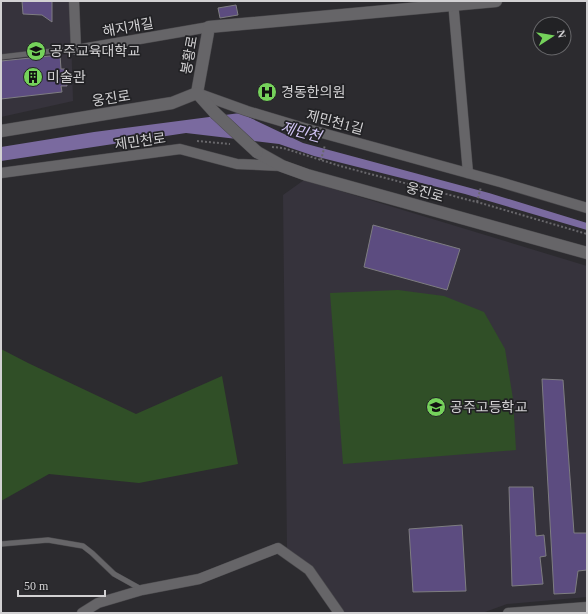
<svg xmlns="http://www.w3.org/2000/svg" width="588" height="614" font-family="'Times New Roman','Noto Sans KR',serif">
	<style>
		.built { fill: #36333c }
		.green { fill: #304f27 }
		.water { fill: #7a6a9f }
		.building { fill: #5c4c80; stroke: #7e7d81 }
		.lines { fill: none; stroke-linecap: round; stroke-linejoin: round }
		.lane-casing { stroke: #4a494c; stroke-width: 6 }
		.street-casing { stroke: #4a494c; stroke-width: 11 }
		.secondary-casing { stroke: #4a494c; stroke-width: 13 }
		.path { stroke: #68676b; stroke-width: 2; stroke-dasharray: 2 2; stroke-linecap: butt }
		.lane { stroke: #666568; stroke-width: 5 }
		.street { stroke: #666568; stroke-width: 10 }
		.secondary { stroke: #666568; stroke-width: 12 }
		.secondary-bridge-casing { stroke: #4a494c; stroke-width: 13; stroke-linecap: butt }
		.secondary-bridge { stroke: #666568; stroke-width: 12 }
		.labels { text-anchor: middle; stroke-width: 3.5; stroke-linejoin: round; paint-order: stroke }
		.street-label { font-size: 14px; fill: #d2d1d3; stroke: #222225 }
		.poi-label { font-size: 14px; fill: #d2d1d3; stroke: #222225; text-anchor: start }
		.water-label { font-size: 15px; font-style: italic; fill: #d2c5f5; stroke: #222225 }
	</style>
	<rect width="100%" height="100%" fill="#2c2b2f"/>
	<g class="built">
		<polygon points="1,1 70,1 73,101 1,117"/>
		<polygon points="304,180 587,266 587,597 507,604 485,612 341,613 287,549 283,195"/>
	</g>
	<g class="green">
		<polygon points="398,290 444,296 484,312 505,349 513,399 516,450 343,464 330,293"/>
		<polygon points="1,349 28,363 136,414 222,376 238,464 139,483 49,474 1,501"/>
	</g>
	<polygon class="water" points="240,113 303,143 489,193 587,223 587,230 465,194 314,156 279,144 186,133 1,161 1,147 94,132"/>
	<g class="building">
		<polygon points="22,1 52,1 52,22 42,15 23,14"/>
		<polygon points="236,5 238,15 220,18 218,8"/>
		<polygon points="60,55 61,69 65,69 67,86 61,86 62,92 1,99 1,61"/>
		<polygon points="373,225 460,249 447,290 364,267"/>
		<polygon points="542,379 563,380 574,533 587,533 587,570 578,571 575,593 554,594"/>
		<polygon points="509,487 533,487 536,536 544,535 546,556 540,557 543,584 512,586"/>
		<polygon points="462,525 466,591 413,592 409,529"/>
	</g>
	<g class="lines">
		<g class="lane-casing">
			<g id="lane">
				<polyline points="1,57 61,50"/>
				<polyline points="1,544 48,540 83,546 92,553 114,574 141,589"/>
			</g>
		</g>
		<g class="street-casing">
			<g id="street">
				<polyline points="74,1 76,50 209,27"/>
				<polyline points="453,1 468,173"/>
				<polyline points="197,93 247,111 304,128 500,182 587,208"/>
				<polyline points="1,173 180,149 237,164 282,166"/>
				<polyline points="82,613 98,603 142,590 199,579 278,548 309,570 339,613"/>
				<polyline points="508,613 587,607"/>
			</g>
		</g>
		<g class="secondary-casing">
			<g id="secondary">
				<polyline points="197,93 209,27 496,1"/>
				<polyline points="1,131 172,103 197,93 215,113"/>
				<polyline points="257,152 282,166 307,175 587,253"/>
			</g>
		</g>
		<g class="path">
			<polyline points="197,141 230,144"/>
			<polyline points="272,147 283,148 340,166 484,204 587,234"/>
			<polyline points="321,160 325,145"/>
			<polyline points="477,202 481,187"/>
		</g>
		<use href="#lane" class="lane"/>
		<use href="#street" class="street"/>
		<use href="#secondary" class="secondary"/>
		<g class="secondary-bridge-casing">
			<polyline id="secondary-bridge" points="215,113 257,152"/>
		</g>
		<use href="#secondary-bridge" class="secondary-bridge"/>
	</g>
	<defs>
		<g id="university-disc" transform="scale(1)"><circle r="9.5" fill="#75d25b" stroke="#222225"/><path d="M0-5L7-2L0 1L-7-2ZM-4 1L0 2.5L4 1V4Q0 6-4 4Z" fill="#111"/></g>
		<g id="building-disc" transform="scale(1)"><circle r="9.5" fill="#75d25b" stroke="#222225"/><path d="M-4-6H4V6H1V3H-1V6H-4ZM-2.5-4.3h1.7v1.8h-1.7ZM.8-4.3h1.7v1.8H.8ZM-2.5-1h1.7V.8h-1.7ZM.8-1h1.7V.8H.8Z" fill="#111"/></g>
		<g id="hospital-disc" transform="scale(1)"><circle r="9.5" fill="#75d25b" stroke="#222225"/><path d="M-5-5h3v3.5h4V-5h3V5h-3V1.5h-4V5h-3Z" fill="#111"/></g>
		<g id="school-disc" transform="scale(1)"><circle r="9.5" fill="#75d25b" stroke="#222225"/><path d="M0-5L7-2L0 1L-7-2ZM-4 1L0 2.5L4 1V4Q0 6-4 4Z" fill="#111"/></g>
	</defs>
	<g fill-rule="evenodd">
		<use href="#university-disc" x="36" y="51"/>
		<use href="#building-disc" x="33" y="77"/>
		<use href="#hospital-disc" x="267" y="92"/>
		<use href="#school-disc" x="436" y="407"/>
	</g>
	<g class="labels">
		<g class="street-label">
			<text transform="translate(128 27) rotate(-10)" y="5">해지개길</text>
			<text transform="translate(189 55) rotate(-80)" y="5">봉황로</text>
			<text transform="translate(111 98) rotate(-9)" y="5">웅진로</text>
			<text transform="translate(335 122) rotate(15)" y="5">제민천1길</text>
			<text transform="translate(140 141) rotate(-8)" y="5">제민천로</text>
			<text transform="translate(425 192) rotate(16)" y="5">웅진로</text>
		</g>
		<g class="poi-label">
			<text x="50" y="56">공주교육대학교</text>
			<text x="47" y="82">미술관</text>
			<text x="281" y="97">경동한의원</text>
			<text x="450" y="412">공주고등학교</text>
		</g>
		<g class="water-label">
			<text transform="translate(301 132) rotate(15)" y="5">제민천</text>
		</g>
	</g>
	<rect width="588" height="614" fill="none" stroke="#d2d1d3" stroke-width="4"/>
	<g transform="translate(552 36) rotate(78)"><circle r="19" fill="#222225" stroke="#68686b"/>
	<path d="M0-3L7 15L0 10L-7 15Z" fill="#75d25b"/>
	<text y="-6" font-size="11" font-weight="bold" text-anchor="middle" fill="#d2d1d3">N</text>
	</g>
	<path d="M18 590v6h87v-6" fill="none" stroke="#d2d1d3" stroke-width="2"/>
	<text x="24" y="590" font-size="12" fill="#d2d1d3" stroke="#222225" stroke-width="3" paint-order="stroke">50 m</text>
</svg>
